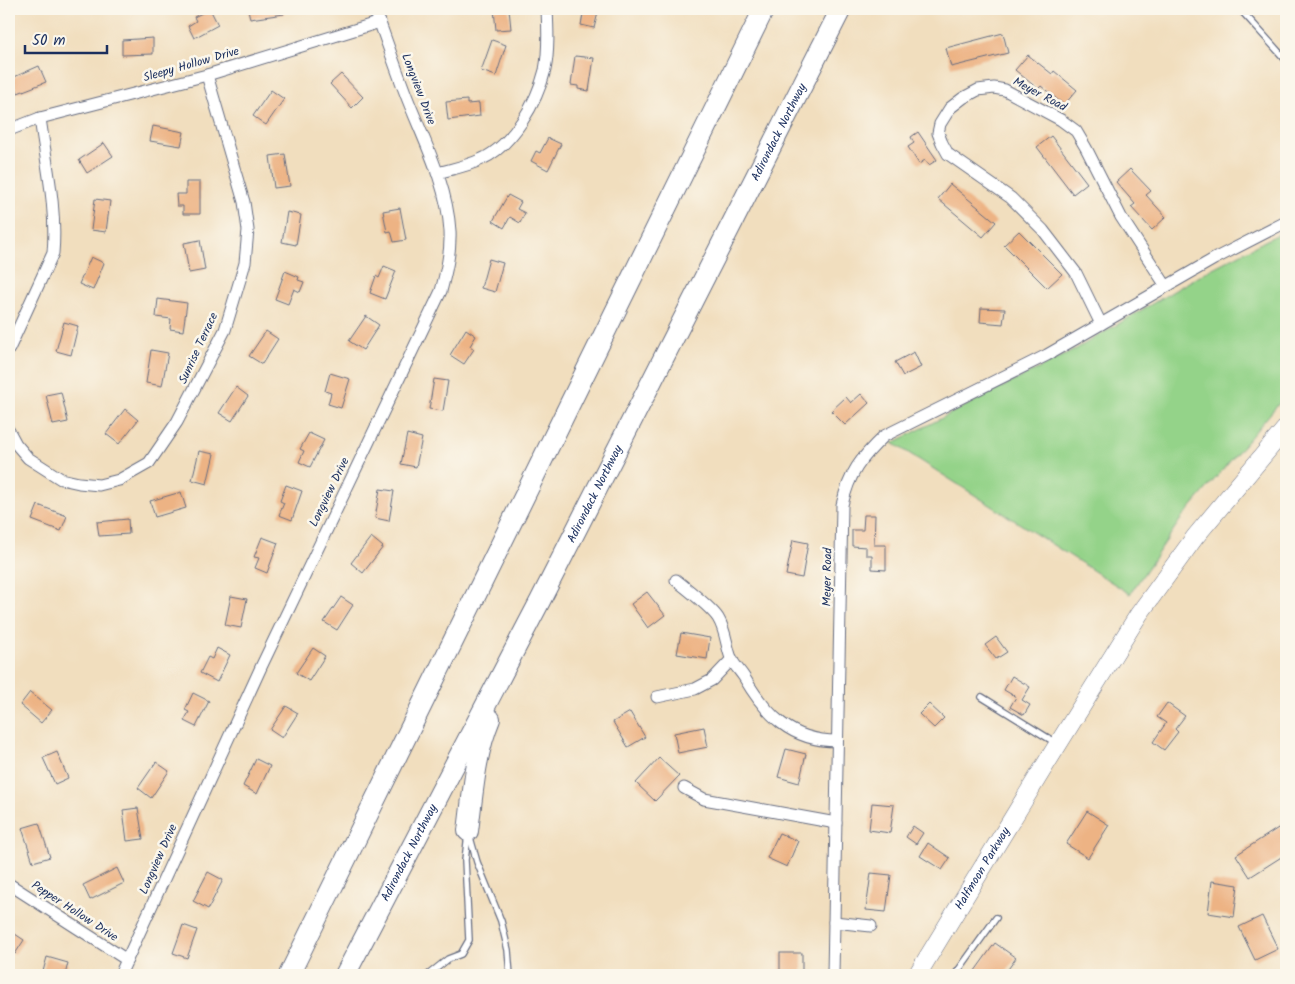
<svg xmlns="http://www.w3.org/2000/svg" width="1295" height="984" font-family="Kalam,sans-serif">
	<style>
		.green { fill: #94d389; stroke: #588174 }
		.building { fill: #edb384 }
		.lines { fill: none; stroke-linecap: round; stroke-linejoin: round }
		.lane-casing { stroke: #666c80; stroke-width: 8 }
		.street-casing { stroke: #666c80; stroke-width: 13 }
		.primary-casing { stroke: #666c80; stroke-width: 19 }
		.highway-casing { stroke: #666c80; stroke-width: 22 }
		.lane { stroke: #fff; stroke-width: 5.5 }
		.street { stroke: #fff; stroke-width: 11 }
		.primary { stroke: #fff; stroke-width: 18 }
		.highway { stroke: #fff; stroke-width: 20 }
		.labels { text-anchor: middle; stroke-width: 5; stroke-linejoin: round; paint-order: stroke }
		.street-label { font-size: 12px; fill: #1b2f5e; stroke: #fbf7ec }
	</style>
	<rect width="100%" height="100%" fill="#fbf7ec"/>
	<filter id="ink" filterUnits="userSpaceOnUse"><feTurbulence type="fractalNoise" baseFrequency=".02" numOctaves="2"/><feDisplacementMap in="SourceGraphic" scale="10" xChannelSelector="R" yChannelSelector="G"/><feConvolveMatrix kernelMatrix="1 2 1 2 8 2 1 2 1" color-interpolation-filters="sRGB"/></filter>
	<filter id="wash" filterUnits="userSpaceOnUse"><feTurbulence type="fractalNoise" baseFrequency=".0096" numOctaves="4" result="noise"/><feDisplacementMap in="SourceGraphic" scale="20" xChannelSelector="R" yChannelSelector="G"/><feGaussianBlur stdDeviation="1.12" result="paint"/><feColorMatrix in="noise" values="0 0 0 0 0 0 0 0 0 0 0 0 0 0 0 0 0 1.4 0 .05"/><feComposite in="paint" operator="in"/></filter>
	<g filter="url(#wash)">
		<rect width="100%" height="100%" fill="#f1debe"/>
		<polygon class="green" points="1286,230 1286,395 1181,519 1130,594 893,443 1071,352 1209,270"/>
		<g id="blocks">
			<g class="building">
				<polygon points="210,9 218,25 194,38 188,26 196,21 194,17"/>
				<polygon points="248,9 284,9 284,14 250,19"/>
				<polygon points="494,9 509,9 511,29 496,30"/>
				<polygon points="584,9 599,9 594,28 581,25"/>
				<polygon points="1003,33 1008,53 951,67 946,48"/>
				<polygon points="153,38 153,54 122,55 122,40"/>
				<polygon points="492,40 506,45 496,76 481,71"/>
				<polygon points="1028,55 1052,74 1054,71 1077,90 1064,105 1041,86 1038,89 1015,70"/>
				<polygon points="575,56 594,58 589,91 578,89 578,86 571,85"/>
				<polygon points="39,66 46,82 18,93 12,78"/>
				<polygon points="341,74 363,97 352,108 330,84"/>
				<polygon points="271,90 284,99 266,125 253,116"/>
				<polygon points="467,100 467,104 479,103 480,116 448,120 446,102"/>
				<polygon points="153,126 184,132 181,146 150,141"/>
				<polygon points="918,132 937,160 929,165 925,160 919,164 908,147 914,143 911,137"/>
				<polygon points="1051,136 1087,183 1073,194 1037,147"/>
				<polygon points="548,138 561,144 548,170 531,161 536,151 540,153"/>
				<polygon points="104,143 113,156 87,173 79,160"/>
				<polygon points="285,154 290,186 274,188 270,156"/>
				<polygon points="1130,169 1151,191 1146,195 1166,217 1152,230 1131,207 1135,204 1116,182"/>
				<polygon points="186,182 200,182 200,214 183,214 183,206 177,206 176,194 186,194"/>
				<polygon points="950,184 996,222 983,237 938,199"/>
				<polygon points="508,195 521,202 517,209 525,213 520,223 510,217 504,228 493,221"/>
				<polygon points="95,199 110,201 106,232 91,230"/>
				<polygon points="400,208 406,240 394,242 391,231 387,232 383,211"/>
				<polygon points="287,212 301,215 296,245 282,242"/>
				<polygon points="1019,231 1062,274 1047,288 1004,245"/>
				<polygon points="200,240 205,270 189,273 184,243"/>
				<polygon points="91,257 104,263 93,290 79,284"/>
				<polygon points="489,259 503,263 495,292 481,288"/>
				<polygon points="384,266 396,271 385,299 370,293 376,276 379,278"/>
				<polygon points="285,271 299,277 298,280 304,282 300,292 294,289 288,304 275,299"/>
				<polygon points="158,299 187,303 183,331 170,329 171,319 156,317"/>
				<polygon points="981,308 1005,309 1003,324 980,322"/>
				<polygon points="366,316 379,325 363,350 349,341"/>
				<polygon points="64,322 78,326 71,355 56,351"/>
				<polygon points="466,329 476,336 470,346 474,349 464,364 450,355"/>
				<polygon points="266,331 278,339 262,364 249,356"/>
				<polygon points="151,350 168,353 162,386 146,383"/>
				<polygon points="914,352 921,367 903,376 895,362"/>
				<polygon points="330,373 350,379 341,408 328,404 331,393 325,391"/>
				<polygon points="434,379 448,381 443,411 429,409"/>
				<polygon points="236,387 248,396 232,421 219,413"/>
				<polygon points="61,392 68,422 53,425 46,395"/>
				<polygon points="861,394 869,403 845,425 831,411 846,397 851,403"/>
				<polygon points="125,409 138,420 119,444 106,434"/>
				<polygon points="309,433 324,440 310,467 299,462 304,451 300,449"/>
				<polygon points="407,434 422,438 416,467 401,464"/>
				<polygon points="199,451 214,454 207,484 192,480"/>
				<polygon points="286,485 302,491 292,520 279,515 284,503 280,501"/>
				<polygon points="380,489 394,491 389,521 375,518"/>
				<polygon points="181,492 186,508 155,517 150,501"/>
				<polygon points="38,505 67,516 61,531 32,520"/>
				<polygon points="864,515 875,515 874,545 886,545 886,570 872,569 872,555 866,555 866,547 852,546 852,530 863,530"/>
				<polygon points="128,519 129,534 99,536 97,522"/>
				<polygon points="262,537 278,543 267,573 255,568 259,558 254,557"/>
				<polygon points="371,537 383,547 363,573 351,563"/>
				<polygon points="793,540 808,543 802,578 786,575"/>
				<polygon points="647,592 665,615 648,628 631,604"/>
				<polygon points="231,596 247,599 241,628 225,625"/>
				<polygon points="341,597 353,605 337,630 324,622"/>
				<polygon points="681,633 710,638 707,659 677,654"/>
				<polygon points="996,637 1007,652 996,659 985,645"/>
				<polygon points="217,648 230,655 217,682 200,673 208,657 212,659"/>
				<polygon points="313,648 325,656 309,681 296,673"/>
				<polygon points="1012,676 1030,687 1022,700 1030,705 1024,715 1010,707 1016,697 1004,690"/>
				<polygon points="30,692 52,710 41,723 20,705"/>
				<polygon points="193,693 209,701 196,727 184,721 189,712 185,710"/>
				<polygon points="1167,703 1185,716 1175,729 1178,732 1164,750 1153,742 1166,723 1157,717"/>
				<polygon points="929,704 944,718 934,728 919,714"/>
				<polygon points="286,706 298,713 282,738 270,730"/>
				<polygon points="630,712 645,737 628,747 613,722"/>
				<polygon points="704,727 708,747 678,753 674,733"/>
				<polygon points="786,749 806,754 799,783 778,777"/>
				<polygon points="57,752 68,778 55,784 43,758"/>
				<polygon points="659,758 679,776 655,801 636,783"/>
				<polygon points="256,759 270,766 257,794 243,786"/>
				<polygon points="156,762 169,771 151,798 138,788"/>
				<polygon points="872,803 894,805 890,833 869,830"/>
				<polygon points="138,808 143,839 127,841 123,810"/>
				<polygon points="1087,811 1109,825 1088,858 1066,844"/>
				<polygon points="39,823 50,857 33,862 22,828"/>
				<polygon points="1286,823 1286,854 1250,877 1236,855"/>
				<polygon points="913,826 923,833 916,844 906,837"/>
				<polygon points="779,833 798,841 787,867 767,858"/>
				<polygon points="928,843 950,858 942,870 920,856"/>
				<polygon points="117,868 124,883 90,900 83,885"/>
				<polygon points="208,872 223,880 208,909 193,901"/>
				<polygon points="871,873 891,875 886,912 866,910"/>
				<polygon points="1212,881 1238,885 1234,917 1208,913"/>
				<polygon points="1262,916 1278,949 1255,960 1239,927"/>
				<polygon points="183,925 197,930 187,958 173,953"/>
				<polygon points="9,930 24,940 15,954 9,950"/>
				<polygon points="995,943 1016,958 1004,975 972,975"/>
				<rect x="780" y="953" width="22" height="22"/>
				<polygon points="47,957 68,963 65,975 42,975"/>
			</g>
		</g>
	</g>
	<g filter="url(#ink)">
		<use href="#blocks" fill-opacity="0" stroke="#666c80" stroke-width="1"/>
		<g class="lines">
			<g class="lane-casing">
				<g id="lane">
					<polyline points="1240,9 1286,60"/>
					<polyline points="982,697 1056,743"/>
					<polyline points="469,834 477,862 501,921 508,950 510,975"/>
					<polyline points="428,975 448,959 461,954 469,940 465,860 468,834"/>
					<polyline points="955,975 996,918"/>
				</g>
			</g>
			<g class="street-casing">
				<g id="street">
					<polyline points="9,130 40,118 207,75 380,22"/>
					<path d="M437,173C452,169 468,166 482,159C513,145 537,102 545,70C549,51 548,29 547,9"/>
					<polyline points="1101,324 1076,273 1043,230 1011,198 948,154 942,143 938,133 940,124 950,108 963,98 978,90 994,88 1005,90 1061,120 1076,131 1086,148 1121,217 1166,286"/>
					<path d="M9,349L53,253C57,208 46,163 40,118"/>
					<polyline points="9,431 16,444 28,458 61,479 79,483 99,485 119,480 149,463 177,422 225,330 245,263 248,230 244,202 207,75"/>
					<path d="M676,580C687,589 711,607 718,618C726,631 726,645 731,658C734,665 740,671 744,677C766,715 791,741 837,741"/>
					<polyline points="657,697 695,689 712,680 732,659"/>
					<polyline points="684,788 704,799 836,823"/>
					<polyline points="9,884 127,960"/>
					<polyline points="834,922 871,926"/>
					<path d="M120,975L262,665L441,291C446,272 451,252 450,231C447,183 423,139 406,95C395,66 385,37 375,9"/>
					<path d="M833,975L842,505C849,473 861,458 884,436L1047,355L1214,259L1286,222"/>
				</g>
			</g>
			<g class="primary-casing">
				<g id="primary">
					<path id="s1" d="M917,975L1047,762L1139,614L1195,537L1286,428"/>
				</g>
			</g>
			<g class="highway-casing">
				<g id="highway">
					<path d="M468,831C473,793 475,755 490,719"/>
					<polyline points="289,975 764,9"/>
					<path id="s2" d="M345,975L540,601L841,9"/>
				</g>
			</g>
			<use href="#lane" class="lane"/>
			<use href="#street" class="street"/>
			<use href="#primary" class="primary"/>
			<use href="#highway" class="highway"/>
		</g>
	</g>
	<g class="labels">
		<g class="street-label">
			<text transform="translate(191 64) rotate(-16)" y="4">Sleepy Hollow Drive</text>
			<text transform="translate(419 89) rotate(69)" y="4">Longview Drive</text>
			<text transform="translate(1040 94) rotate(28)" y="4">Meyer Road</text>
			<text dy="4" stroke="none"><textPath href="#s2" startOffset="948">Adirondack Northway</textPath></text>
			<text transform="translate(198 348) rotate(-65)" y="4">Sunrise Terrace</text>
			<text transform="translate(329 492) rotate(-64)" y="4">Longview Drive</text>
			<text dy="4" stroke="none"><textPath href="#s2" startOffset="542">Adirondack Northway</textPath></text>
			<text transform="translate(827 577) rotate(-89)" y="4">Meyer Road</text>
			<text dy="4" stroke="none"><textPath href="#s2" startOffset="138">Adirondack Northway</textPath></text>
			<text transform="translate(158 859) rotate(-66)" y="4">Longview Drive</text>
			<text dy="4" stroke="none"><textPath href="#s1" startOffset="125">Halfmoon Parkway</textPath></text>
			<text transform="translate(75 911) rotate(33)" y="4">Pepper Hollow Drive</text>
		</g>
	</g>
	<rect width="1295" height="984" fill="none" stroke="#fbf7ec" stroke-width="30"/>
	<path d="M25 45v8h82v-8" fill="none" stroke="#1b2f5e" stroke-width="2.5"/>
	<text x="32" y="45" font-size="15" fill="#1b2f5e" stroke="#fbf7ec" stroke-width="4" paint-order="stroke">50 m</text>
</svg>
